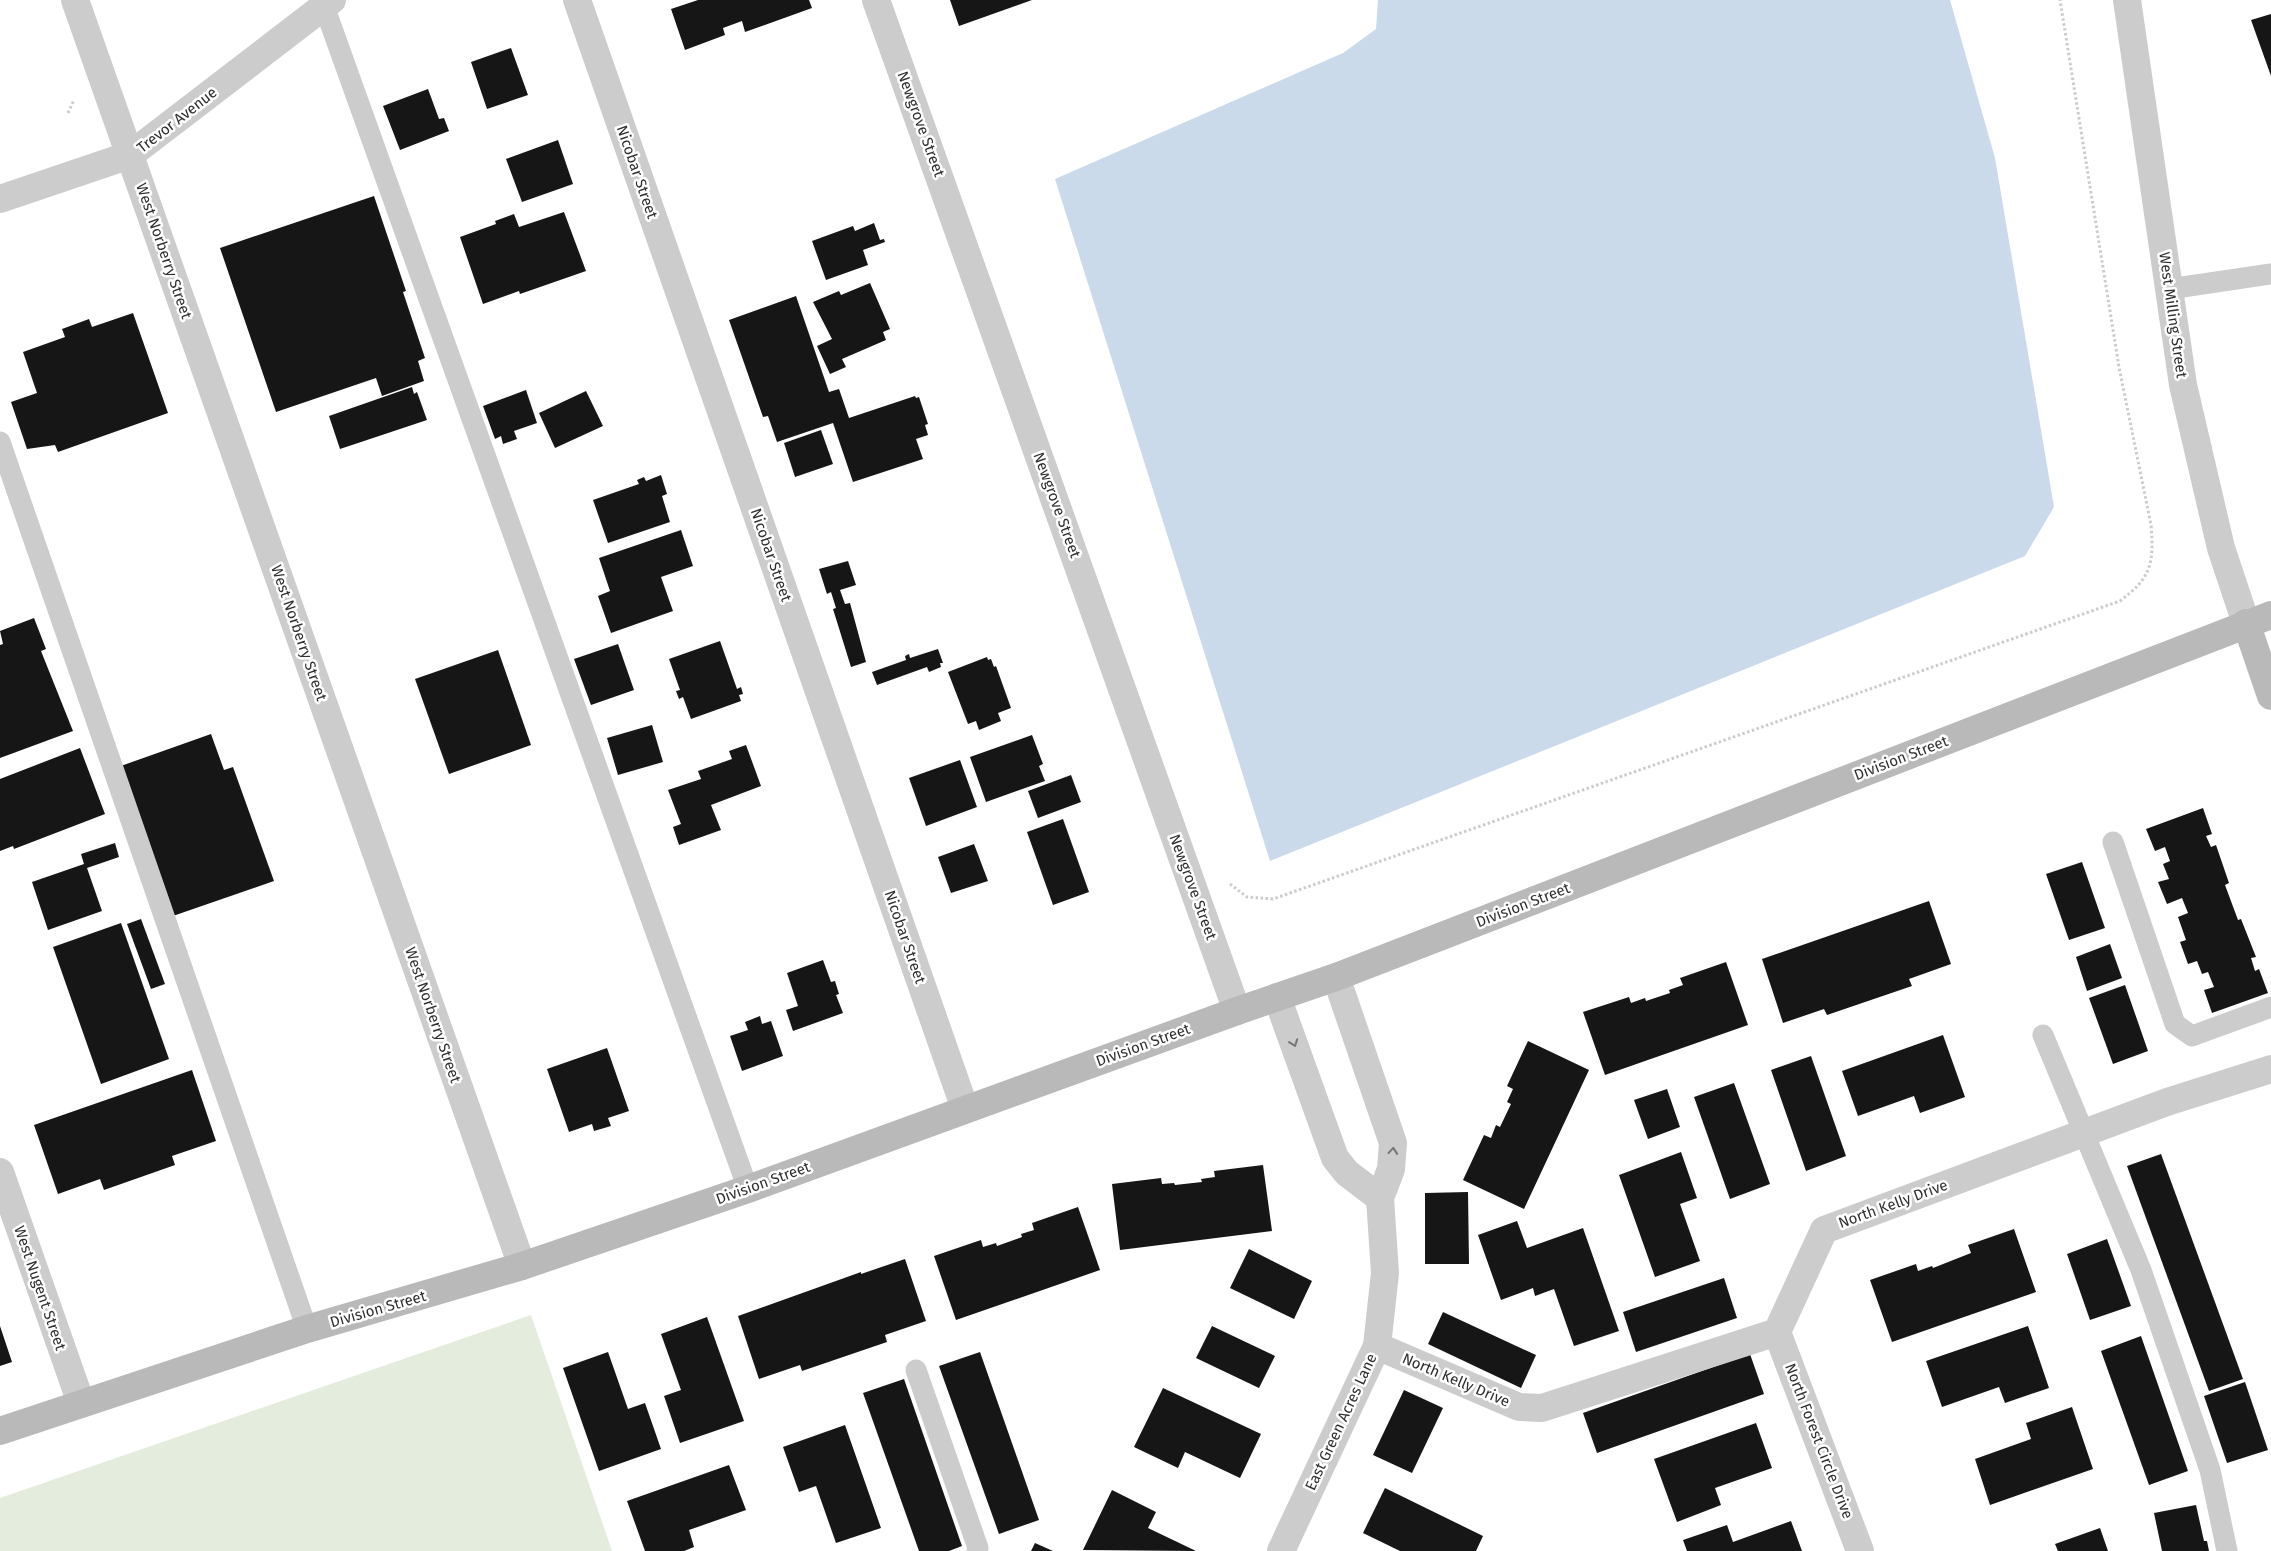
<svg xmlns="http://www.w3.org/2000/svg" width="2271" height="1551" font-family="'Fira Sans',sans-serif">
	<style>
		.green { fill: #e3ecdd }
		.water { fill: #cadaeb }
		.building { fill: #161616 }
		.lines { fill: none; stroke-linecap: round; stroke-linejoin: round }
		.path { stroke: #ccc; stroke-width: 3; stroke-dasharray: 2.5 2.5; stroke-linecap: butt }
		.service { stroke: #ccc; stroke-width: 21 }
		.minor { stroke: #ccc; stroke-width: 28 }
		.secondary { stroke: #b9b9b9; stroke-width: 28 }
		.oneway { stroke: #767676 }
		.labels { text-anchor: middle; stroke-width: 5; stroke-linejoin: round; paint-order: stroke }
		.street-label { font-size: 15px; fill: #2f2f2f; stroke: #fff }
	</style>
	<rect width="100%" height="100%" fill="#fff"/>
	<polygon class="green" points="531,1315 612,1551 0,1551 0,1498"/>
	<polygon class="water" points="1378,0 1950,0 1995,158 2054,507 2025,556 1270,861 1055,179 1343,53 1376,29"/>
	<g class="building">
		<polygon points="698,0 809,0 812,8 745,32 742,21 723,28 725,35 685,50 671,9"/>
		<polygon points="950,0 1032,0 959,26"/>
		<polygon points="2271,14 2271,76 2251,20"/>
		<polygon points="511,48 528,95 487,109 471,62"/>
		<polygon points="428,89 439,119 444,118 449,131 400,150 383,106"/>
		<polygon points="558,140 573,184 522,202 506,159"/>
		<polygon points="374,196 406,291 403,292 425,358 418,361 424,381 382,396 376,378 276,412 220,248"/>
		<polygon points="564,212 586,271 520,294 519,291 483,304 460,237 496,224 495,221 514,214 519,227"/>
		<polygon points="874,223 880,240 884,239 885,242 863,250 868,265 826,280 812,241 853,226 855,231"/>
		<polygon points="870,283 890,329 883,332 886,340 842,359 846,367 830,374 817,346 832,339 813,302 839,291 841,295"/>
		<polygon points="796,296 829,392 839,389 849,418 915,396 916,398 919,397 928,424 925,425 928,435 916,439 923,459 853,482 833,423 777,442 768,416 763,417 729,320"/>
		<polygon points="133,313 168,413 58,452 55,445 27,449 11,402 37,393 23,352 65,337 62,329 89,319 92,327"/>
		<polygon points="412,387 414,394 417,392 427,420 340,449 329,416"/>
		<polygon points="526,390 537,423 514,431 517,439 503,444 501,436 495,439 483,406"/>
		<polygon points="586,391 603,426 555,448 539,413"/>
		<polygon points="821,430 833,464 795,477 784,443"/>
		<polygon points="661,475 667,494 662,496 670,522 608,543 593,500 639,484 637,480 644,477 646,481"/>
		<polygon points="681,530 693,566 661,577 673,611 611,633 598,596 610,591 599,558"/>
		<polygon points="848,561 856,585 840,590 845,604 850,603 866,662 851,667 833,609 836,608 831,592 827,594 819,569"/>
		<polygon points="34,618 46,649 41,651 73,731 0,758 0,645 3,644 0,631"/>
		<polygon points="720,641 737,689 741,687 743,694 739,695 741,701 691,719 683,697 679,699 676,691 680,690 669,659"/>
		<polygon points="618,644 634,690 591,705 574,659"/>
		<polygon points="938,649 943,663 940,663 941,667 929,672 927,667 877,685 872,672 906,660 905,656 909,654 910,658"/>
		<polygon points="498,650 531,745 449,774 415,679"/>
		<polygon points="987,657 988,660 991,659 994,667 996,666 1011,708 998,713 1001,721 979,730 976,721 968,724 948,672"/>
		<polygon points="652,725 663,762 618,775 607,738"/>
		<polygon points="211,734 224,770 233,767 274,881 170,917 118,767"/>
		<polygon points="1032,735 1043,764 1039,766 1045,781 986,802 970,757"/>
		<polygon points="746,745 761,786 711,805 721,830 679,845 673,827 681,824 668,790 701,779 698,771 732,759 729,751"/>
		<polygon points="80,748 105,814 14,849 13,846 0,851 0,779"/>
		<polygon points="960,760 977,807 926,826 909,778"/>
		<polygon points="1071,775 1081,802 1038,818 1028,791"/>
		<polygon points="2203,808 2212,834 2206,836 2211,847 2216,845 2229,883 2225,885 2238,920 2241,919 2256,957 2251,958 2255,971 2259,969 2268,993 2212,1013 2204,990 2214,987 2208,972 2202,974 2197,961 2188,964 2180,942 2186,940 2178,917 2188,913 2182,898 2167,904 2158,882 2169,879 2163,864 2170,861 2165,847 2155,851 2146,829"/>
		<polygon points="1063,819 1089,892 1053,905 1027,832"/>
		<polygon points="115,843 119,857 87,868 102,911 48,930 32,882 84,864 81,854"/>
		<polygon points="974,844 988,881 951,893 938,857"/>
		<polygon points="2082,862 2105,928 2069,940 2046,874"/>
		<polygon points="1929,901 1951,964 1909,979 1912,986 1827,1015 1824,1009 1783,1023 1762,959"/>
		<polygon points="141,919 165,984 151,989 127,924"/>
		<polygon points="121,923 169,1059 101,1084 53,947"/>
		<polygon points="2110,944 2122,978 2087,991 2076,957"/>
		<polygon points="823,960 831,982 835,981 839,994 836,995 843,1013 793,1031 786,1010 798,1006 787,973"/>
		<polygon points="1726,962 1748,1025 1605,1075 1583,1012 1629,997 1631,1003 1645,998 1646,1001 1670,993 1669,990 1683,985 1680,978"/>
		<polygon points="2125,985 2148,1051 2113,1064 2089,998"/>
		<polygon points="760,1016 762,1024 771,1021 783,1056 742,1071 730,1036 748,1030 745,1022"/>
		<polygon points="1943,1035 1965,1097 1920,1113 1914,1096 1858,1116 1842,1071"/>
		<polygon points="1528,1041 1589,1070 1524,1209 1463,1180 1484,1135 1491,1138 1496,1125 1500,1127 1511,1104 1507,1102 1513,1089 1507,1086"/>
		<polygon points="607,1048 629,1111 608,1118 611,1126 594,1131 592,1124 569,1132 547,1069"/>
		<polygon points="1811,1056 1846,1156 1806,1171 1771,1070"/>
		<polygon points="192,1070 216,1141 172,1156 175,1165 104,1190 100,1179 58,1194 34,1125"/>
		<polygon points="1734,1083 1770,1184 1730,1199 1694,1097"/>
		<polygon points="1667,1089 1680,1127 1648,1139 1634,1100"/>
		<polygon points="1681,1152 1697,1198 1680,1204 1700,1261 1655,1277 1619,1175"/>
		<polygon points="2161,1154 2243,1379 2209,1391 2127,1166"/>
		<polygon points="1263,1165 1272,1231 1120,1250 1112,1184 1161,1178 1162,1184 1174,1183 1175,1185 1202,1182 1201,1179 1215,1177 1214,1171"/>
		<polygon points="1468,1192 1469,1264 1425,1264 1425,1193"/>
		<polygon points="1078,1207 1100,1270 956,1320 934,1256 981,1240 983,1247 996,1243 997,1246 1022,1237 1021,1234 1034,1230 1032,1223"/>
		<polygon points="1517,1221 1527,1248 1583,1228 1619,1331 1574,1346 1554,1289 1535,1296 1533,1288 1501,1300 1478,1235"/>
		<polygon points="2014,1229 2036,1292 1892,1342 1870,1280 1916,1264 1918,1271 1932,1266 1933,1268 1971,1253 1968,1245"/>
		<polygon points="2107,1239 2131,1306 2090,1320 2067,1254"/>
		<polygon points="1249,1249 1312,1281 1294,1319 1230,1288"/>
		<polygon points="905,1259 926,1321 885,1335 887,1342 802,1371 800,1365 759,1379 738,1316 861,1272 861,1274"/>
		<polygon points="1724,1278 1737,1318 1636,1352 1623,1312"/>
		<polygon points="1443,1312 1536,1355 1521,1388 1428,1344"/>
		<polygon points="707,1317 744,1421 680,1443 664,1396 681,1390 661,1334"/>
		<polygon points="0,1326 12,1362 0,1366"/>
		<polygon points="1212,1326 1275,1356 1259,1388 1196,1358"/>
		<polygon points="2028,1326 2049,1388 2005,1403 1999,1387 1942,1407 1926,1361"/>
		<polygon points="2141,1336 2188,1471 2149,1485 2101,1351"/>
		<polygon points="608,1352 628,1409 645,1403 661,1449 599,1471 563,1368"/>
		<polygon points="980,1352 1039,1520 999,1534 939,1366"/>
		<polygon points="1750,1354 1764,1394 1597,1453 1583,1413"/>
		<polygon points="904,1379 962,1546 949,1551 919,1551 863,1393"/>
		<polygon points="2245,1382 2268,1450 2227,1463 2204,1396"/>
		<polygon points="1163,1388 1261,1434 1240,1478 1185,1452 1178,1468 1134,1447"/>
		<polygon points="1404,1390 1443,1408 1412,1473 1373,1455"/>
		<polygon points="2072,1407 2093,1469 1990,1505 1975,1459 2031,1439 2026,1423"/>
		<polygon points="1756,1423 1772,1468 1715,1488 1721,1505 1677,1522 1654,1459"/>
		<polygon points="845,1425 881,1528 836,1543 816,1486 799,1492 783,1447"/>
		<polygon points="729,1465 746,1510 689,1530 694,1547 684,1551 645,1551 627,1501"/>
		<polygon points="1385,1488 1483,1536 1476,1551 1400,1551 1363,1533"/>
		<polygon points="1112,1490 1156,1512 1148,1528 1196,1551 1083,1550"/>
		<polygon points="2196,1505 2204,1541 2207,1541 2209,1551 2162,1551 2154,1513"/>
		<polygon points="1791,1521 1802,1551 1687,1551 1683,1540 1727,1525 1733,1542"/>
		<polygon points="2100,1528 2108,1551 2058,1551 2055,1544"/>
		<polygon points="1035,1543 1053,1551 1031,1551"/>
	</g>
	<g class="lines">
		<g class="path">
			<polyline points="68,113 74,100"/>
			<path d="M1230,884L1247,897L1273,899L2120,601C2152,577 2154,563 2151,525L2119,367L2060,0"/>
		</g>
		<g class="service">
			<polyline points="324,6 748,1189"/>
			<polyline points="2169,289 2271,274"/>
			<polyline points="0,442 307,1329"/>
			<polyline points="2113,842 2175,1024 2192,1036 2271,1007"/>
			<polyline points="2043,1035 2141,1270 2210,1470 2227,1551"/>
			<polyline points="916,1370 978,1548 977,1551"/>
		</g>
		<g class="minor">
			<polyline points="75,0 522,1266"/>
			<polyline points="577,0 965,1109"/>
			<polyline points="876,0 1237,1011"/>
			<polyline points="2127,0 2183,385 2221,548 2246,623"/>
			<polyline points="0,199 130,155 332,0"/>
			<polyline points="1277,997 1335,1158 1347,1173 1380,1198"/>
			<polyline points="0,1172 81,1403"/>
			<polyline points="1777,1332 1860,1551"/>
			<polyline points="1377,1346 1519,1407 1542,1408 1777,1332 1824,1230 2167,1102 2271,1069"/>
			<polyline points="1281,1551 1377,1346 1385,1273 1380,1198 1391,1169 1393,1143 1336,977"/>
		</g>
		<g class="secondary">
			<polyline points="2246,623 2271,696"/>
			<polyline points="0,1431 307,1329 522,1266 748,1189 1237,1011 1336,977 2271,615"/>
		</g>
	</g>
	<defs><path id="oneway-chevron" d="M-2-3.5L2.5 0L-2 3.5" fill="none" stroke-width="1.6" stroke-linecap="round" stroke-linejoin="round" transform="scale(1.25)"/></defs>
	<g class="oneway">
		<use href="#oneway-chevron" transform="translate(1294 1043) rotate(70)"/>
		<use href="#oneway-chevron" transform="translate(1393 1151) rotate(-85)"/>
	</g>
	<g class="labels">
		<g class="street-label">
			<text transform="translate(177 120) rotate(-38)" y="5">Trevor Avenue</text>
			<text transform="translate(921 124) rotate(70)" y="5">Newgrove Street</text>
			<text transform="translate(637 172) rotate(71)" y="5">Nicobar Street</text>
			<text transform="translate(164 251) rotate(71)" y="5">West Norberry Street</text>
			<text transform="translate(2173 315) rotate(82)" y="5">West Milling Street</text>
			<text transform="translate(1057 505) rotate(70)" y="5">Newgrove Street</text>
			<text transform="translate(771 555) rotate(71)" y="5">Nicobar Street</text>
			<text transform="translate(299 633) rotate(71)" y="5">West Norberry Street</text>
			<text transform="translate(1901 758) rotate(-21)" y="5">Division Street</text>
			<text transform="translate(1193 887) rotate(70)" y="5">Newgrove Street</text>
			<text transform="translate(1523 905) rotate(-21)" y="5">Division Street</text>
			<text transform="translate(905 937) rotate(71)" y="5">Nicobar Street</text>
			<text transform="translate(433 1015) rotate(71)" y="5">West Norberry Street</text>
			<text transform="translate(1143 1045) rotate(-20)" y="5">Division Street</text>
			<text transform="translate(763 1183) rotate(-20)" y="5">Division Street</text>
			<text transform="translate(1893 1204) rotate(-20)" y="5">North Kelly Drive</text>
			<text transform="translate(40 1288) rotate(71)" y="5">West Nugent Street</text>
			<text transform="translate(378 1309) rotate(-16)" y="5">Division Street</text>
			<text transform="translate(1456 1380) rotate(23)" y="5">North Kelly Drive</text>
			<text transform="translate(1341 1422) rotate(-65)" y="5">East Green Acres Lane</text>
			<text transform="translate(1819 1441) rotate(69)" y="5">North Forest Circle Drive</text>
		</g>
	</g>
</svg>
